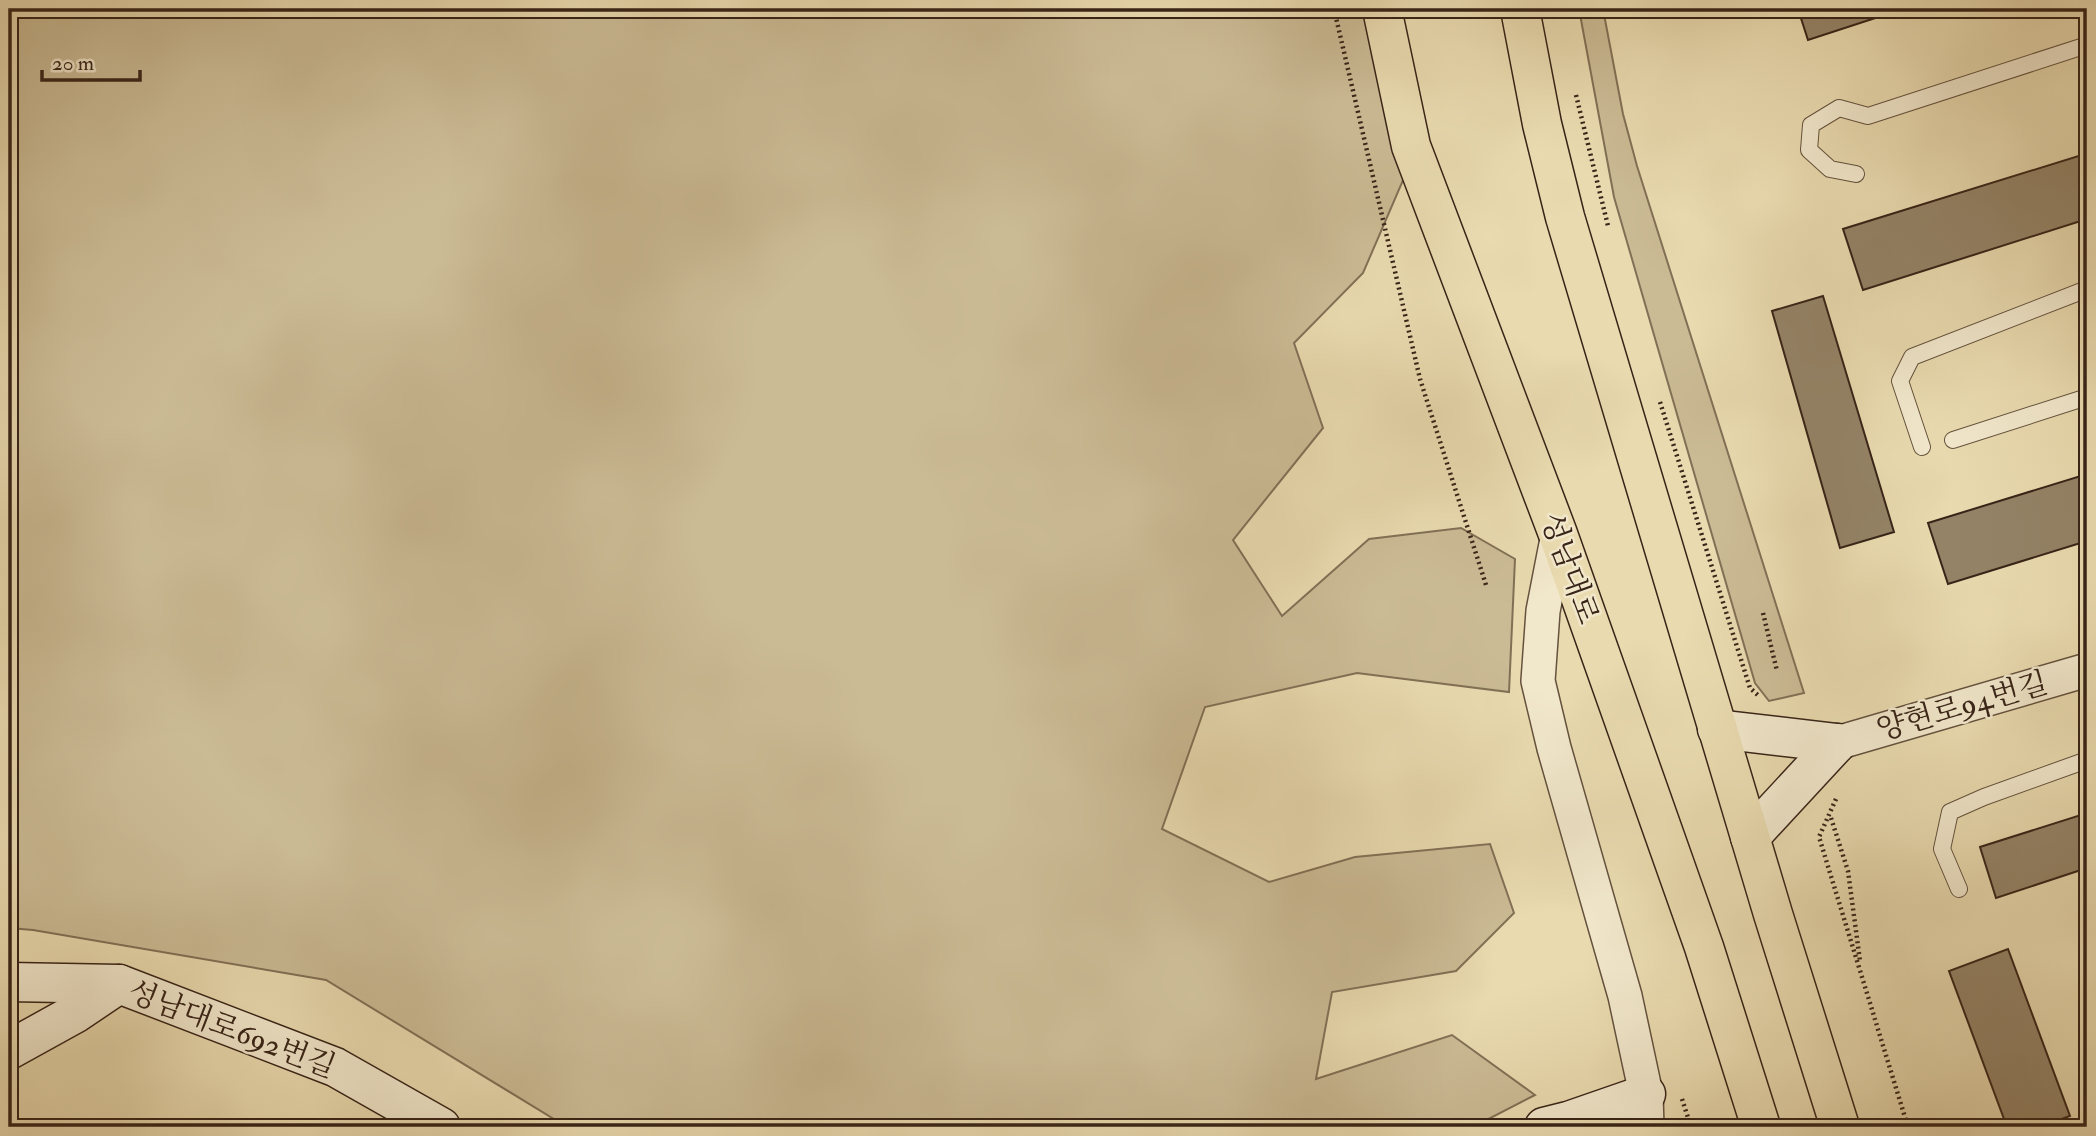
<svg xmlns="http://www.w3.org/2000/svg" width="2096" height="1136" font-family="'IM FELL Double Pica','Noto Serif KR',serif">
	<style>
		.green { fill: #cbbb95; stroke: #827056; stroke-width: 2 }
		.building { fill: #948367; stroke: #382418; stroke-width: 2 }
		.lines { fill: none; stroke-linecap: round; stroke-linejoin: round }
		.lane-casing { stroke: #64523e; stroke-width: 18 }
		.street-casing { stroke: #64523e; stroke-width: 36 }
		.secondary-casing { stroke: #382418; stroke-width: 41 }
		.primary-casing { stroke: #382418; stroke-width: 41 }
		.path { stroke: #382418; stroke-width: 4.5; stroke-dasharray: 2 3.5; stroke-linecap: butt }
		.lane { stroke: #f1e7cb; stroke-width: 16 }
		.street { stroke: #f1e7cb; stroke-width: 33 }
		.secondary { stroke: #f1e7cb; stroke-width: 38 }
		.primary { stroke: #e9daaf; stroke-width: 38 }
		.labels { text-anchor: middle; stroke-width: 5; stroke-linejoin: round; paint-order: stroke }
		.street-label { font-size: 30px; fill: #382418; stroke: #f1e7cb }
	</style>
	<rect width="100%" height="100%" fill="#e9daaf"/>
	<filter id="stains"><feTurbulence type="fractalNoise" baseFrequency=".00286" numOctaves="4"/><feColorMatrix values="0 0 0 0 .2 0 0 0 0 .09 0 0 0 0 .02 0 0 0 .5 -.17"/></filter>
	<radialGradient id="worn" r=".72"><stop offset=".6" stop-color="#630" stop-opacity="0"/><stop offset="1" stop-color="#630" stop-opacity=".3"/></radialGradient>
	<g class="green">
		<polygon points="9,9 1375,9 1407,171 1363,273 1294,343 1323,428 1233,540 1282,616 1369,539 1461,528 1515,559 1509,692 1357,673 1205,707 1162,829 1269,882 1355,857 1490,844 1514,913 1456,971 1332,992 1316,1079 1452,1035 1535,1095 1473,1127 567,1127 326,980 33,930 9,928"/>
		<polygon points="1579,9 1603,9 1623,114 1637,166 1804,693 1769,701 1755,683 1614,197"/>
	</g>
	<g class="building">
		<polygon points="1798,9 1903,9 1808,40"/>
		<polygon points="2085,154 2087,162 2087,219 1863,290 1843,229"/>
		<polygon points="1823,296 1894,532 1840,548 1772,311"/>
		<polygon points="2087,474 2087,541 1948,584 1928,523"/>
		<polygon points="2087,813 2087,868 1996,898 1980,847"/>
		<polygon points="2008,949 2070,1116 2040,1127 2007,1127 1949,971"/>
	</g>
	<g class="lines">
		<g class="lane-casing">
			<g id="lane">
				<polyline points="1856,174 1830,169 1809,150 1811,125 1839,108 1868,116 2087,45"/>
				<polyline points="1953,440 2087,397"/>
				<polyline points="1922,447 1900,381 1912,357 2087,289"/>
				<polyline points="1959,889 1942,849 1950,812 1984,797 2087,760"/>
			</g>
		</g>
		<g class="street-casing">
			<g id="street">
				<polyline points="1558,534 1543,611 1538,681 1554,748 1625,996 1646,1094 1647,1127"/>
				<polyline points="1837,743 2087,670"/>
			</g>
		</g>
		<g class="secondary-casing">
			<g id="secondary">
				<polyline points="1717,729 1837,743"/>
				<polyline points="1750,837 1837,743"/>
				<polyline points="9,982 119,984 335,1067 441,1127"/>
				<polyline points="9,1050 76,1013 119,984"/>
				<polyline points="1544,1127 1568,1121 1646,1094"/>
			</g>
		</g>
		<g class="primary-casing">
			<g id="primary">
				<polyline points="1382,9 1411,146 1558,534 1704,947 1761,1127"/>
				<polyline points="1520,9 1542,124 1565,217 1773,914 1840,1127"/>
			</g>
		</g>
		<g class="path">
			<polyline points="1334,9 1420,379 1486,585"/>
			<polyline points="1576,95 1608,226"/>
			<polyline points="1660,402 1750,688 1760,697"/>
			<polyline points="1763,613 1777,671"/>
			<polyline points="1836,799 1819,837 1908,1127"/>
			<polyline points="1831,818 1848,871 1860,961"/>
			<polyline points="1682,1099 1691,1127"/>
		</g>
		<use href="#lane" class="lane"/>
		<use href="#street" class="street"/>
		<use href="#secondary" class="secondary"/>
		<use href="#primary" class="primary"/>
	</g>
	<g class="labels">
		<g class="street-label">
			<text transform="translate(1570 568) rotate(70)" y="10">성남대로</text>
			<text transform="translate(1962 706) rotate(-16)" y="10">양현로94번길</text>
			<text transform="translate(232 1029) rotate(21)" y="10">성남대로692번길</text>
		</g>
	</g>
	<rect width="2096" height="1136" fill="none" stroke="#e9daaf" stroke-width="35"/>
	<rect x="10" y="10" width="2075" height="1115" fill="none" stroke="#382418" stroke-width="3.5"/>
	<rect x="18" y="18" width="2061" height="1101" fill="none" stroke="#382418" stroke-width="2"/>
	<path d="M42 70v10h98v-10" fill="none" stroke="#382418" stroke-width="3.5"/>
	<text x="52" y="70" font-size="21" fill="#382418" stroke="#f1e7cb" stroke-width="5" paint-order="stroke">20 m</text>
	<rect width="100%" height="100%" filter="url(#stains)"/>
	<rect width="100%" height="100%" fill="url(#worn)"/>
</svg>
